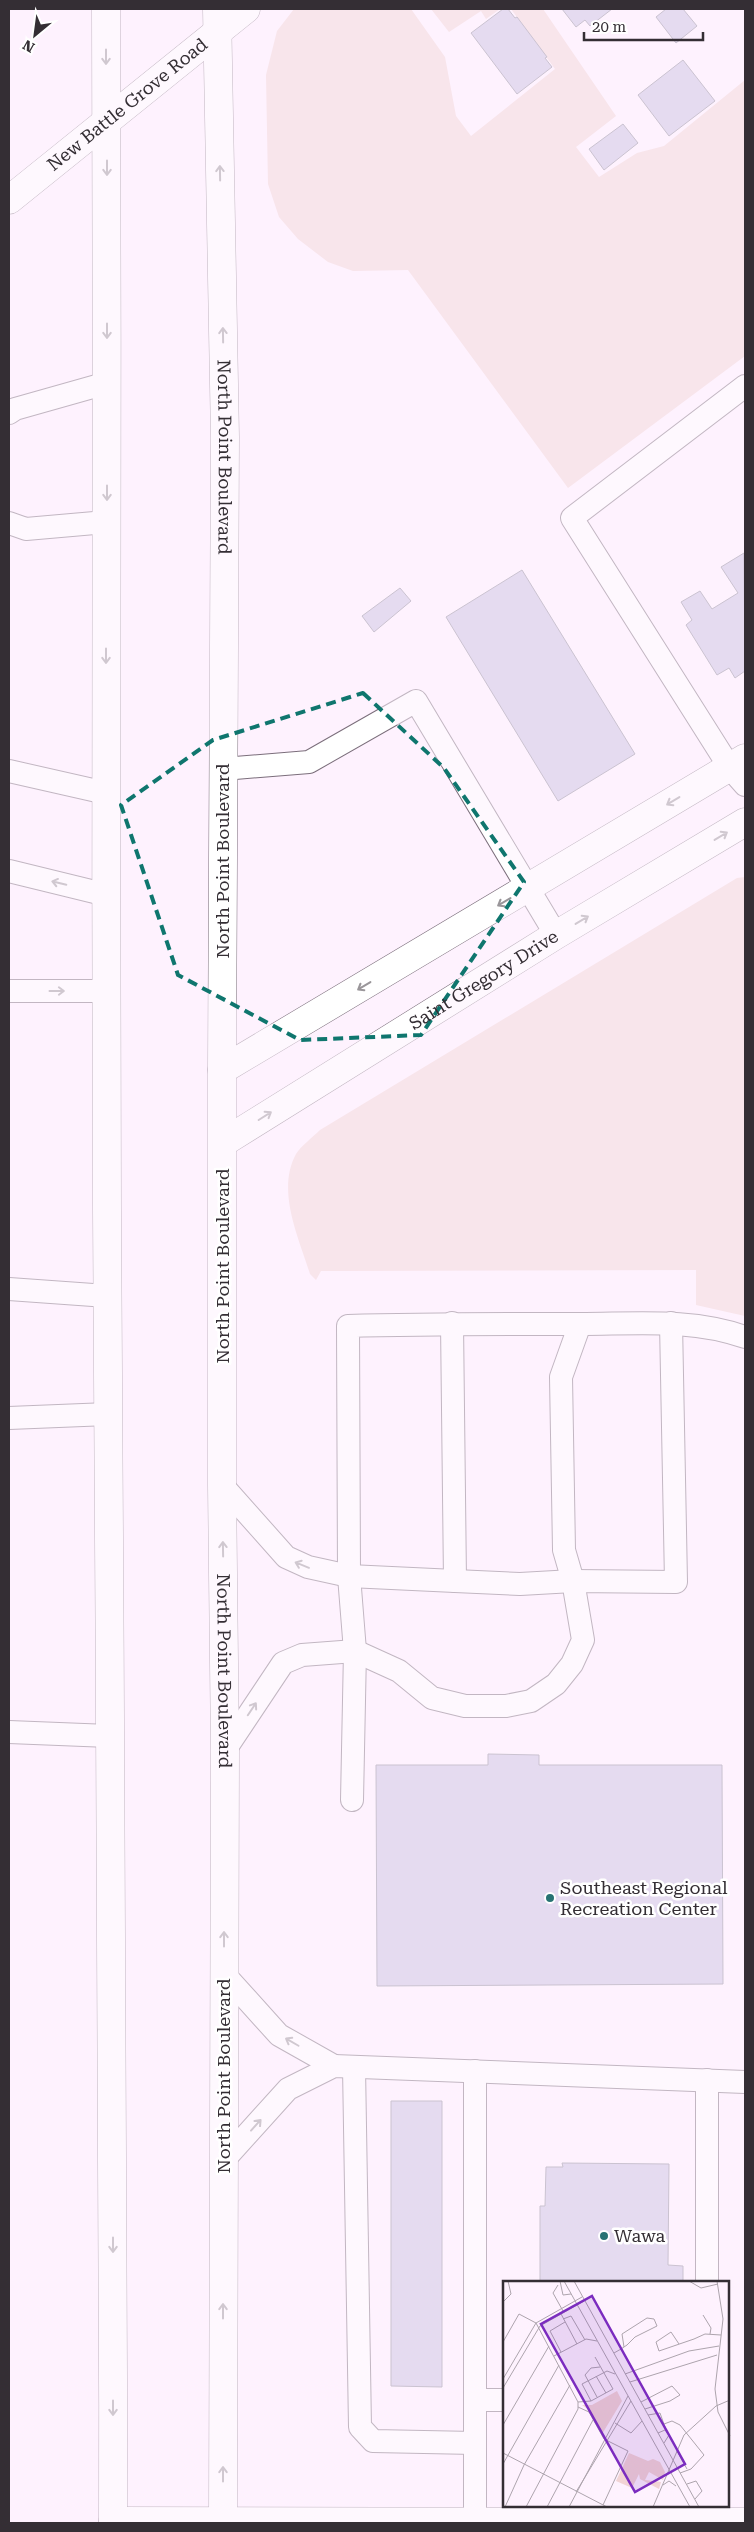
<svg xmlns="http://www.w3.org/2000/svg" width="754" height="2532" font-family="'Roboto Serif',serif">
	<style>
		.green { fill: #f2d4d5 }
		.building { fill: #c8bee1; stroke: #8d899a }
		.lines { fill: none; stroke-linecap: round; stroke-linejoin: round }
		.service-casing { stroke: #7b6e7b; stroke-width: 24 }
		.minor-casing { stroke: #7b6e7b; stroke-width: 29 }
		.secondary-casing { stroke: #7b6e7b; stroke-width: 29 }
		.service { stroke: #fff; stroke-width: 22 }
		.minor { stroke: #fff; stroke-width: 28 }
		.secondary { stroke: #fff; stroke-width: 28 }
		.oneway { stroke: #9a969a }
		.marked { fill: none; stroke: #0f766e; stroke-width: 4; stroke-dasharray: 10 6; stroke-linejoin: round }
		.poi-dot { fill: #277273; stroke: #fff; stroke-width: 2 }
		.labels { text-anchor: middle; stroke-width: 5; stroke-linejoin: round; paint-order: stroke }
		.street-label { font-size: 18px; fill: #342e34; stroke: #fff }
		.poi-label { font-size: 18px; fill: #342e34; stroke: #fff; text-anchor: start }
		.inset-road { fill: none; stroke: #ada4ad; stroke-width: 1 }
		.view { fill: #7b2cbf; fill-opacity: 0.15; stroke: #7b2cbf; stroke-width: 2.5 }
		.inset-edge { fill: none; stroke: #342e34; stroke-width: 2.5 }
	</style>
	<rect width="100%" height="100%" fill="#fef2fe"/>
	<g class="green">
		<polygon points="294,9 411,9 445,57 456,116 471,136 555,69 511,9 543,9 616,116 576,147 599,177 637,153 664,146 745,80 745,356 568,488 408,270 353,271 328,262 298,239 279,217 268,184 266,75 277,31"/>
		<polygon points="431,9 500,9 486,19 481,11 449,32"/>
		<path d="M745,877V1316L696,1305V1270L321,1271L316,1280L310,1274C299,1238 276,1191 296,1154C301,1146 313,1137 320,1130L737,878Z"/>
	</g>
	<g class="building">
		<polygon points="503,9 508,9 515,18 517,17 547,57 545,58 552,67 517,94 471,33"/>
		<polygon points="562,9 612,9 590,26 585,20 576,27"/>
		<polygon points="666,9 683,9 697,26 676,43 656,17"/>
		<polygon points="683,60 715,101 669,136 638,95"/>
		<polygon points="623,124 638,143 604,170 589,149"/>
		<polygon points="744,553 745,671 735,678 729,668 717,675 686,625 692,620 681,602 700,591 712,609 738,593 721,567"/>
		<polygon points="522,570 635,754 558,801 446,617"/>
		<polygon points="400,588 411,601 374,632 362,616"/>
		<polygon points="488,1754 539,1755 539,1765 722,1765 723,1984 377,1986 376,1765 488,1765"/>
		<polygon points="391,2101 442,2101 442,2387 391,2386"/>
		<polygon points="562,2163 669,2164 668,2265 683,2266 683,2282 540,2282 540,2206 545,2206 546,2167 563,2167"/>
	</g>
	<g class="lines">
		<g class="service-casing">
			<g id="service">
				<polyline points="745,386 572,518 730,768 745,785"/>
				<polyline points="9,413 15,409 107,383"/>
				<polyline points="9,523 26,529 106,522"/>
				<polyline points="223,769 309,762 416,701 556,935"/>
				<polyline points="9,771 106,793"/>
				<polyline points="9,871 107,895"/>
				<polyline points="9,991 107,991"/>
				<polyline points="9,1289 107,1296"/>
				<polyline points="452,1323 455,1581"/>
				<polyline points="9,1418 108,1414"/>
				<polyline points="222,1485 286,1557 308,1567 349,1576 455,1581 520,1584 573,1581 676,1582 671,1323"/>
				<polyline points="9,1732 109,1736"/>
				<polyline points="225,1750 283,1663 302,1655 355,1651 399,1671 432,1698 465,1706 506,1706 531,1701 556,1684 572,1664 583,1640 573,1581 564,1550 561,1377 580,1324"/>
				<path d="M352,1800L355,1651L349,1576L348,1326C425,1324 502,1324 580,1324C635,1324 692,1318 745,1337"/>
				<polyline points="224,1974 279,2035 334,2066"/>
				<polyline points="354,2067 360,2427 373,2441 475,2443"/>
				<polyline points="223,2161 288,2089 334,2066 745,2082"/>
				<polyline points="707,2282 707,2080"/>
				<polyline points="475,2400 504,2400"/>
				<polyline points="475,2523 475,2071"/>
			</g>
		</g>
		<g class="minor-casing">
			<g id="minor">
				<path id="s1" d="M9,200L246,9"/>
				<polyline points="222,1070 745,758"/>
				<path id="s2" d="M224,1142L556,935L745,822"/>
				<polyline points="113,2521 745,2522"/>
			</g>
		</g>
		<g class="secondary-casing">
			<g id="secondary">
				<path d="M106,9C108,409 105,809 107,1209C109,1647 114,2085 113,2523"/>
				<path id="s3" d="M217,9L225,437L222,1070V1485L225,1750L223,2523"/>
			</g>
		</g>
		<use href="#service" class="service"/>
		<use href="#minor" class="minor"/>
		<use href="#secondary" class="secondary"/>
	</g>
	<defs><path id="oneway-shaft" d="M-6 0H5M1.5-3L5.5 0L1.5 3" fill="none" stroke-width="1.6" stroke-linecap="round" stroke-linejoin="round" transform="scale(1.25)"/></defs>
	<g class="oneway">
		<use href="#oneway-shaft" transform="translate(106 57) rotate(90)"/>
		<use href="#oneway-shaft" transform="translate(107 168) rotate(90)"/>
		<use href="#oneway-shaft" transform="translate(220 173) rotate(-91)"/>
		<use href="#oneway-shaft" transform="translate(107 331) rotate(90)"/>
		<use href="#oneway-shaft" transform="translate(223 335) rotate(-91)"/>
		<use href="#oneway-shaft" transform="translate(107 493) rotate(90)"/>
		<use href="#oneway-shaft" transform="translate(106 656) rotate(90)"/>
		<use href="#oneway-shaft" transform="translate(673 801) rotate(149)"/>
		<use href="#oneway-shaft" transform="translate(721 836) rotate(-31)"/>
		<use href="#oneway-shaft" transform="translate(59 883) rotate(-167)"/>
		<use href="#oneway-shaft" transform="translate(504 902) rotate(149)"/>
		<use href="#oneway-shaft" transform="translate(582 920) rotate(-31)"/>
		<use href="#oneway-shaft" transform="translate(364 986) rotate(149)"/>
		<use href="#oneway-shaft" transform="translate(57 991)"/>
		<use href="#oneway-shaft" transform="translate(265 1116) rotate(-32)"/>
		<use href="#oneway-shaft" transform="translate(223 1549) rotate(-91)"/>
		<use href="#oneway-shaft" transform="translate(302 1565) rotate(-158)"/>
		<use href="#oneway-shaft" transform="translate(252 1709) rotate(-56)"/>
		<use href="#oneway-shaft" transform="translate(224 1939) rotate(-90)"/>
		<use href="#oneway-shaft" transform="translate(292 2042) rotate(-150)"/>
		<use href="#oneway-shaft" transform="translate(256 2125) rotate(-48)"/>
		<use href="#oneway-shaft" transform="translate(113 2245) rotate(90)"/>
		<use href="#oneway-shaft" transform="translate(223 2311) rotate(-90)"/>
		<use href="#oneway-shaft" transform="translate(113 2408) rotate(90)"/>
		<use href="#oneway-shaft" transform="translate(223 2474) rotate(-90)"/>
	</g>
	<path d="M0 0H754V2532H0ZM363,693L444,768L524,882L421,1035L300,1040L178,975L121,805L213,740Z" fill="#fef2fe" fill-opacity=".55" fill-rule="evenodd"/>
	<path class="marked" d="M363,693L444,768L524,882L421,1035L300,1040L178,975L121,805L213,740Z"/>
	<g class="poi-dot">
		<circle cx="550" cy="1898" r="5"/>
		<circle cx="604" cy="2236" r="5"/>
	</g>
	<g class="labels">
		<g class="street-label">
			<text dy="6" stroke="none"><textPath href="#s1" startOffset="152">New Battle Grove Road</textPath></text>
			<text dy="6" stroke="none"><textPath href="#s3" startOffset="448">North Point Boulevard</textPath></text>
			<text transform="translate(223 861) rotate(-90)" y="6">North Point Boulevard</text>
			<text dy="6" stroke="none"><textPath href="#s2" startOffset="306">Saint Gregory Drive</textPath></text>
			<text transform="translate(223 1266) rotate(-90)" y="6">North Point Boulevard</text>
			<text dy="6" stroke="none"><textPath href="#s3" startOffset="1662">North Point Boulevard</textPath></text>
			<text transform="translate(224 2076) rotate(-90)" y="6">North Point Boulevard</text>
		</g>
		<g class="poi-label">
			<text x="560" y="1894">Southeast Regional<tspan x="560" dy="21">Recreation Center</tspan></text>
			<text x="614" y="2242">Wawa</text>
		</g>
	</g>
	<g transform="translate(503 2281)">
		<rect width="226" height="226" fill="#fef2fe"/>
		<path d="M114,110L119,120L99,153L86,129L79,124H89ZM126,172L145,180L150,178L157,181L162,191L160,199L146,191L142,199L158,201L156,208L137,198L136,193L129,207L113,200Z" fill="#f2d4d5"/>
		<path class="inset-road" d="M57,0L60,14L68,13M61,0L187,226M71,0L196,226M186,0L198,7L215,3M214,0L220,38L212,108L215,131L227,155M55,4L50,12L60,30M0,21L8,13L5,0M57,31L74,63M200,34L208,47L207,53M60,38L68,35L82,59M0,61L16,33L33,42L75,121V128L23,226M176,63L168,51L153,61L156,70L191,58L202,53L218,54M58,71L47,50L62,41M111,72L118,68L124,64L132,56L154,45L151,38L144,37L119,53L121,66M51,75L83,58L94,60M122,93L186,70L216,65M93,95L103,112M0,98L33,42L79,16M127,101L214,74M0,107L37,45L81,20M94,116L82,94L88,87L97,86M88,120L79,103L104,90L112,93M75,121L88,120L110,108L92,76M138,121L169,105L177,114L167,120L142,128M75,126L86,131L101,158L125,170L100,224M145,134L157,132L163,149M112,142L128,152L139,140M161,143L169,140L177,144L201,174L188,188L177,192M0,144L46,65M155,152L162,149L166,154L161,162M174,170L184,188M0,172L104,226M0,183L56,84M184,203L193,200L199,210L192,218M160,204L166,200L173,205M73,211L128,120M2,226L21,184L67,104M44,226L90,139M66,226L125,115M150,226L181,154L213,125L227,119"/>
		<path class="view" d="M89,15L182,183L132,211L38,43Z"/>
		<rect width="226" height="226" class="inset-edge"/>
	</g>
	<rect width="754" height="2532" fill="none" stroke="#342e34" stroke-width="20"/>
	<g transform="translate(35 35) rotate(209)" stroke="#ffffff" stroke-width="4" paint-order="stroke">
	<path d="M0-4L9 19L0 12L-9 19Z" fill="#342e34"/>
	<text y="-8" font-size="14" font-weight="bold" text-anchor="middle" fill="#342e34">N</text>
	</g>
	<path d="M584 32v8h119v-8" fill="none" stroke="#342e34" stroke-width="2.5"/>
	<text x="592" y="32" font-size="15" fill="#342e34" stroke="#ffffff" stroke-width="4" paint-order="stroke">20 m</text>
</svg>
